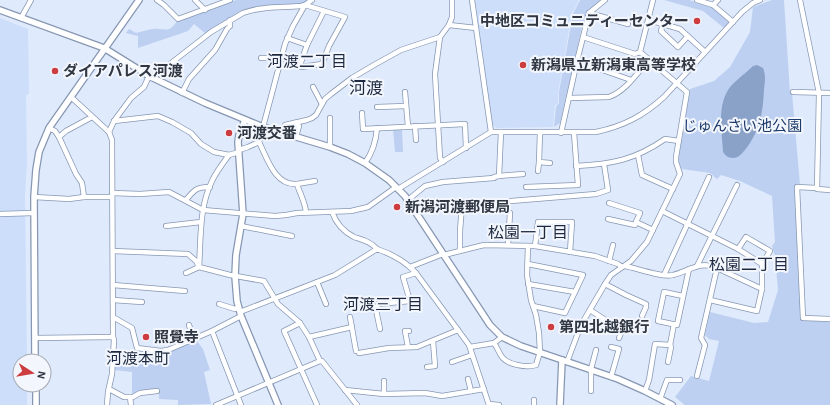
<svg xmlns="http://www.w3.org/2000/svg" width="830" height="405" font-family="'Alegreya Sans','Noto Sans JP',sans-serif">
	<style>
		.built { fill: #cddefb }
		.green { fill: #bdd0f1 }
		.water { fill: #8aa2c8 }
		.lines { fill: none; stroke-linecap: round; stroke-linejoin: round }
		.minor-casing { stroke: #8797b3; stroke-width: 6 }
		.tertiary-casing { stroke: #8797b3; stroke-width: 8 }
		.minor { stroke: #fff; stroke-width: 4.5 }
		.tertiary { stroke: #fff; stroke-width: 5.5 }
		.poi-dot { fill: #cd3d40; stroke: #f3f6fc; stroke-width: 1.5 }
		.labels { text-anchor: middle; stroke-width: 4; stroke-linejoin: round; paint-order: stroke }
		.poi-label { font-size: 15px; font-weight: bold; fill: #303742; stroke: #f3f6fc; text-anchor: start }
		.park-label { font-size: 15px; fill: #1d3a6c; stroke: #f3f6fc }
		.neighbourhood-label { font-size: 16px; fill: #1d2a41; stroke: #f3f6fc }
		.quarter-label { font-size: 17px; fill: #1d2a41; stroke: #f3f6fc }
	</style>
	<rect width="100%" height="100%" fill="#dfeafc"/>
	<g class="built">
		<polygon points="475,0 579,0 572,14 558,93 558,103 555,106 553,127 496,128 492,124"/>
		<polygon points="0,18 28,29 29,94 26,95 27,164 25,195 27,361 20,361 20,385 27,385 27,405 0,405"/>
	</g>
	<g class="green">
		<path d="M236,0H308C294,11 266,4 249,8C234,13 219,25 206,34L194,24L188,31L138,48V36L126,33L129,29L136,33C141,32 146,30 152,29C165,27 168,35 177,21Z"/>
		<polygon points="580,0 601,0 590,9 583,22 560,123 554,127 556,107 559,103 559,92 573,14"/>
		<polygon points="664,0 689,0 712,7 729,22 724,28 703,11"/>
		<polygon points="772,0 784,0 790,93 792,93 800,185 795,185 801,318 802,320 830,322 830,405 685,405 675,397 691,376 709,381 719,341 709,339 705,335 710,312 754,323 768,322 778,290 775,256 772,246 775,242 772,196 740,181 721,175 717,179 710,173 682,169 677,158 682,141 690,89 714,81 730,67 750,32 753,7"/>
		<polygon points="402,128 403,152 395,152 393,129"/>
		<path d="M196,340L203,349L210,370L204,372L211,404L178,405V400L159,399V390L132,396V372L114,370L115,363L133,364L135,357L139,358L140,352C167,356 172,351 196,340Z"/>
	</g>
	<path class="water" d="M757,65L763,68C766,75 765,82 764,89C763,113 760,131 745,150C741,154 739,158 733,158C728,158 725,155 723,152C722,132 717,108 728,90C732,83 746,73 753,66Z"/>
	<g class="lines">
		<g class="minor-casing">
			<g id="minor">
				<polyline points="157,0 164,5 178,19 230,0"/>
				<polyline points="195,0 205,10"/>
				<polyline points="472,0 491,132"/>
				<polyline points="697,0 713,5 733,22"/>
				<polyline points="800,0 819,93 817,189 830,190"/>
				<polyline points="713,5 718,0"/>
				<polyline points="589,13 628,24"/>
				<polyline points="21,18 31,0"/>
				<polyline points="649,20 680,29 705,52"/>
				<polyline points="663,23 661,31 678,47 688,36"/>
				<polyline points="449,25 476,28"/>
				<polyline points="440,37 435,74 440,158 443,162"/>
				<polyline points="583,37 635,54 640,52"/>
				<polyline points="287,38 307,45"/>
				<polyline points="261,58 282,58"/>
				<polyline points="577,61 631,80"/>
				<path d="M152,78L211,32L243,13C261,6 282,8 301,6L305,5L312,0"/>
				<polyline points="313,87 322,104"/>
				<polyline points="405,92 408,126"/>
				<polyline points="793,92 830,93"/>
				<polyline points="182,93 189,79 215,50 227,29 230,26 230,20"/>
				<polyline points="71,97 109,132 112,140 113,337 114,340 112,374 108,392 107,405"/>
				<path d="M569,98L609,97C626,91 637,73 649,60"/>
				<polyline points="377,107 406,106"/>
				<polyline points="362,113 363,129 465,124 466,148"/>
				<polyline points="114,121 158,116 172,122 191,133 201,144 214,152 229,155 239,152"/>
				<polyline points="295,123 299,126 296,137"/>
				<polyline points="415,126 416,140"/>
				<polyline points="49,128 55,131 59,137 76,174 82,183 84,197"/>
				<polyline points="109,132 114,121 131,98 144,87 149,76"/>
				<polyline points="540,132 539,162 550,163"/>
				<polyline points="283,133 285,125 307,120 312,118 316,115 325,99 331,94 352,78 374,65 401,50 440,37 449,25 452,17 452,0"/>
				<polyline points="561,133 577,61 589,13 605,0"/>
				<polyline points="59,137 66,131 92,117"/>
				<path d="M259,142C267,158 275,186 297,184C300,194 305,202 306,212"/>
				<polyline points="330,147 330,118"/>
				<polyline points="239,150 248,147 259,142 285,44 293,26 305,5 345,17 329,46 322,64 301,67 300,65 307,45 324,11"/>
				<path d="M229,155C223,163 216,172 212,181C199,207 201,239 199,267L230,275L264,281L278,304L300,323L309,337L320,361H322L357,405"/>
				<polyline points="638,155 642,175 673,189"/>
				<path d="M365,163C373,152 376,142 377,128"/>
				<path d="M576,166C612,164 635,160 665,139L679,141"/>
				<polyline points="538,171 539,162"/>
				<polyline points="499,176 523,174"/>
				<polyline points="297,184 315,181"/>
				<polyline points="526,187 578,185 574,133"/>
				<polyline points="817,188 797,187 803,318 830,319"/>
				<path d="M398,189L491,132H596C624,126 643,116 664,97L742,12L753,3L760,0"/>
				<polyline points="112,193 140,194 169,192 203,210 275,216 286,215 297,213 351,211 368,207 396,187"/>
				<polyline points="34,197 69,199 84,197 112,197"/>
				<path d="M186,200C194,190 196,187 210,187"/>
				<polyline points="408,200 425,186 443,182 494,178 494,177 499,176 501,132"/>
				<polyline points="609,203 640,213 636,222"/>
				<polyline points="662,211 738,249 746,237 770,251 762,264 762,289 757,311 710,300"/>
				<path d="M332,212C336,223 344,232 354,237C363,240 371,242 377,249"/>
				<polyline points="0,214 34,213"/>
				<polyline points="608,219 635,225 636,222 653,230"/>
				<polyline points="166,226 201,222"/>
				<polyline points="241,226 292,236"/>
				<polyline points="508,245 510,213"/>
				<polyline points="535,246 538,222 572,222 570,252"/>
				<polyline points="738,249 762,264"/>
				<polyline points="113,251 188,254 196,261 199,267 186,273"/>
				<polyline points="460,251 460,231 462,205 596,194 608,190 604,164"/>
				<polyline points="444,255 484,245 535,246 595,256 618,264 622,267"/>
				<polyline points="609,261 613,245"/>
				<polyline points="528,264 583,275 565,313 533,306"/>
				<path d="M625,266C636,268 663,278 673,275C689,271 701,260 717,268"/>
				<polyline points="697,266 737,185"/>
				<polyline points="410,267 443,254"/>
				<polyline points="664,275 709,177"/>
				<polyline points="317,282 326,304"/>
				<polyline points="528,284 575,292"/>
				<polyline points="605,284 626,295 646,304 646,307 642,316"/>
				<polyline points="113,285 185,291"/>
				<polyline points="683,296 664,292 658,321 677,325 689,269"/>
				<polyline points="113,300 142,302"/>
				<polyline points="219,304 235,309 239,308"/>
				<polyline points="590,310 610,323 623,328 619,338"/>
				<path d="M240,312L335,275L377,249C392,254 405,261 416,273L469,345L489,405"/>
				<polyline points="113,317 132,328 137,348 161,351 168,350 212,331 241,316"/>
				<polyline points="350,317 356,351"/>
				<polyline points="300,323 284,331 317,405"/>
				<polyline points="189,325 193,338"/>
				<polyline points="380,329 376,310 378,304 410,301 403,277 416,273"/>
				<polyline points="212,331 241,405"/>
				<polyline points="309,337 352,327"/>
				<polyline points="35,338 113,337"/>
				<path d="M494,343C497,347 499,353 502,357C508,365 527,368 536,365L540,352L539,333L536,315L531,300L527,275L528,246"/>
				<polyline points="408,347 405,331 409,331"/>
				<polyline points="470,347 494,343 502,337"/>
				<polyline points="611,347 619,349 611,377"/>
				<polyline points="359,353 389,348 417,347 458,330"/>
				<polyline points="452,362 472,355"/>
				<polyline points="567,362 581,325 605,284 611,275 631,261 647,242 680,174 676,162 676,157 687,92 640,52 653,0"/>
				<polyline points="668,362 671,347 670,345"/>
				<polyline points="427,367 435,366 433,341"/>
				<polyline points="697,376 705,345 701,338 717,268 762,289"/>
				<polyline points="468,379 471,391"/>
				<polyline points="384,381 384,394"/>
				<polyline points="109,389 124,397 133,397 140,393 157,391"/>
				<polyline points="345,390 384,394 425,393 442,396 484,389"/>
				<polyline points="591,391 591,369 596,350"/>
				<polyline points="645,391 649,380 655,344 670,345 674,324"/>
				<polyline points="130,397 131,405"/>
				<polyline points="660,399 667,380 680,380"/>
				<polyline points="489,404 499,405"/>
				<polyline points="216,405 320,361"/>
				<polyline points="534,405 534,400"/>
			</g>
		</g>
		<g class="tertiary-casing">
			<g id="tertiary">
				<polyline points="0,10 104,48 149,76 205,103 263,127 330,147 348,154 365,163 389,180 405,196 490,325 502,337 521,346 618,379 645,391 672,405"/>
				<polyline points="245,120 239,135 238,142 243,214 236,255 235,276 237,301 241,316 278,405"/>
				<polyline points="35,361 34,197 36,170 39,152 49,128 139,0"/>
				<polyline points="36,385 36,405"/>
				<polyline points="560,405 562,360"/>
			</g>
		</g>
		<use href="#minor" class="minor"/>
		<use href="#tertiary" class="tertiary"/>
	</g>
	<g class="poi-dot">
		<circle cx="697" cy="21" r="4"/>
		<circle cx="523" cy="65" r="4"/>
		<circle cx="55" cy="71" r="4"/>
		<circle cx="229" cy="133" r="4"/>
		<circle cx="397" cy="207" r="4"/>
		<circle cx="551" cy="327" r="4"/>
		<circle cx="146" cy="337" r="4"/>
	</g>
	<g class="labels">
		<g class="poi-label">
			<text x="689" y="26" text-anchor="end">中地区コミュニティーセンター</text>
			<text x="531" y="70">新潟県立新潟東高等学校</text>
			<text x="63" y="76">ダイアパレス河渡</text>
			<text x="237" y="138">河渡交番</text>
			<text x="405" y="212">新潟河渡郵便局</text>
			<text x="559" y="332">第四北越銀行</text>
			<text x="154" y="342">照覺寺</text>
		</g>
		<g class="park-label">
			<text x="742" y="131">じゅんさい池公園</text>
		</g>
		<g class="neighbourhood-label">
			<text x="307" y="67">河渡二丁目</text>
			<text x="528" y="238">松園一丁目</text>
			<text x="749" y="270">松園二丁目</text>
			<text x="383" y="310">河渡三丁目</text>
			<text x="138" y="364">河渡本町</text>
		</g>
		<g class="quarter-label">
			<text x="366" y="94">河渡</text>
		</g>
	</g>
	<g transform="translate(32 373) rotate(102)"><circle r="19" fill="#f3f6fc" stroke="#a5aab2"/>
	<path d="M0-3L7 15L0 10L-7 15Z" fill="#cd3d40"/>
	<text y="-6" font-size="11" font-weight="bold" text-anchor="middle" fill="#303742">N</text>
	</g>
</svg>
